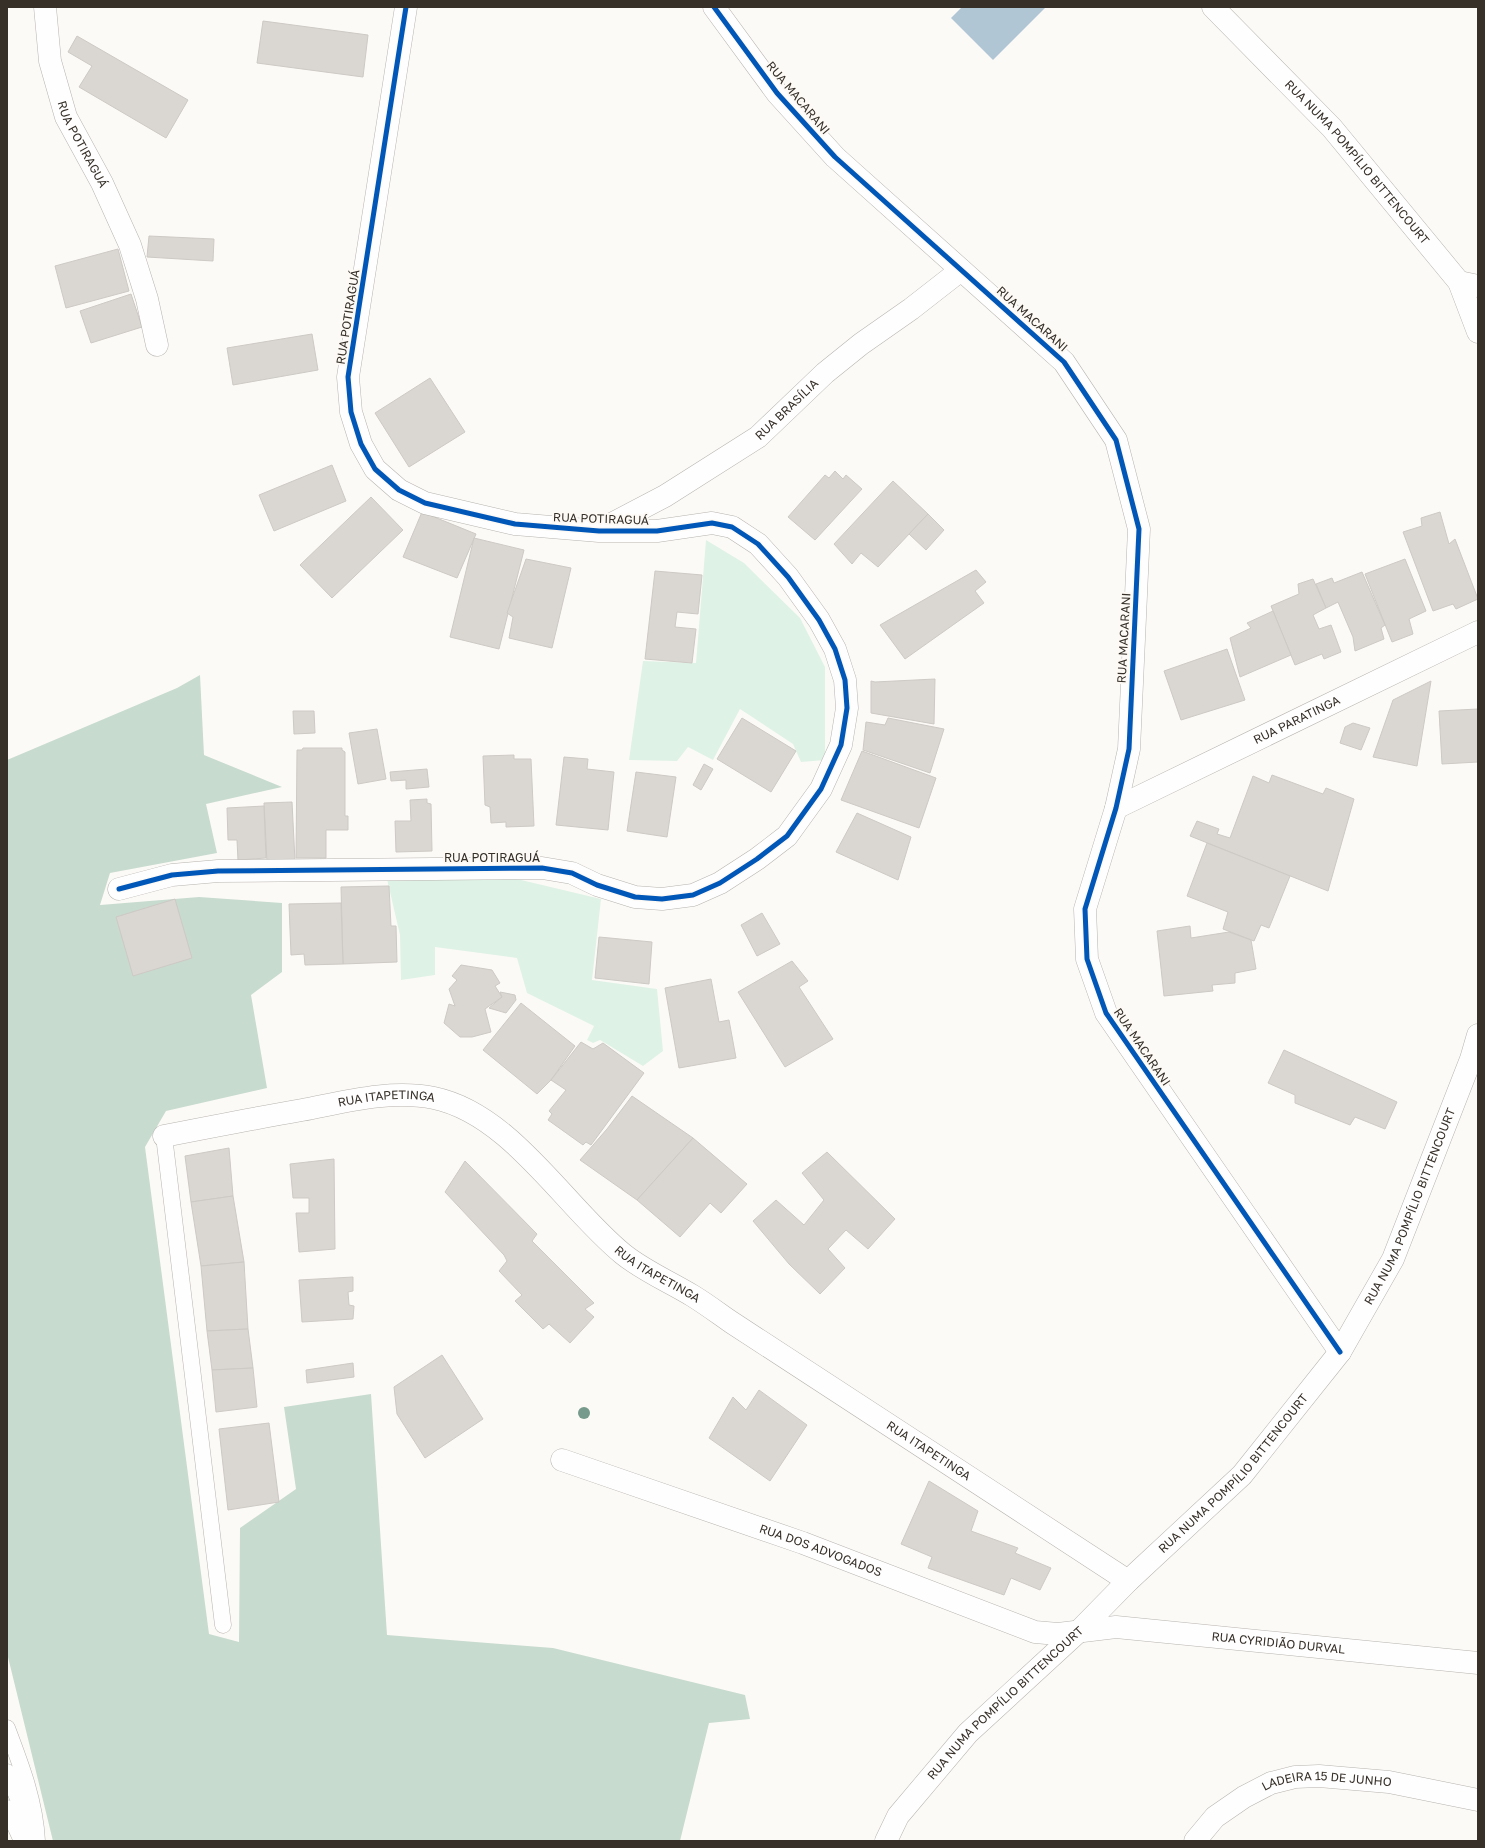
<svg xmlns="http://www.w3.org/2000/svg" width="1485" height="1848" font-family="'Golos Text',sans-serif">
	<style>
		.green { fill: #dff2e6 }
		.forest { fill: #c8dbcf }
		.water { fill: #b0c6d5 }
		.building { fill: #dad7d2; stroke: #cdc9c4 }
		.lines { fill: none; stroke-linecap: round; stroke-linejoin: round }
		.service-casing { stroke: #b7b4af; stroke-width: 17 }
		.minor-casing { stroke: #b7b4af; stroke-width: 23 }
		.tertiary-casing { stroke: #b7b4af; stroke-width: 23 }
		.service { stroke: #fffefe; stroke-width: 16 }
		.minor { stroke: #fffefe; stroke-width: 22 }
		.tertiary { stroke: #fffefe; stroke-width: 22 }
		.cycleway-casing { stroke: #fdfaf6; stroke-width: 8 }
		.cycleway { stroke: #0057b8; stroke-width: 5 }
		.tree { fill: #769a8b }
		.labels { text-anchor: middle; stroke-width: 4; stroke-linejoin: round; paint-order: stroke }
		.street-label { font-size: 12px; fill: #363029; stroke: #fdfaf6 }
	</style>
	<rect width="100%" height="100%" fill="#fcfaf7"/>
	<g class="green">
		<polygon points="706,540 744,563 800,618 825,667 825,760 801,762 793,744 740,709 713,760 688,747 677,761 629,760 643,661 696,663"/>
		<polygon points="387,879 517,879 601,899 592,980 657,989 663,1051 643,1066 600,1040 593,1043 587,1040 594,1026 527,993 517,958 435,947 435,975 401,980 400,935"/>
	</g>
	<polygon class="forest" points="200,675 204,755 282,787 206,804 217,853 110,873 100,905 199,897 282,903 282,972 251,995 267,1088 166,1111 145,1147 209,1634 239,1642 240,1528 296,1489 284,1407 371,1394 387,1635 553,1648 745,1695 750,1719 709,1723 680,1841 53,1841 7,1653 7,760 177,688"/>
	<polygon class="water" points="962,7 1046,7 993,60 951,18"/>
	<g class="building">
		<polygon points="263,21 368,35 363,77 257,63"/>
		<polygon points="77,36 188,100 166,138 79,87 92,66 68,52"/>
		<polygon points="149,236 214,239 213,261 147,257"/>
		<polygon points="118,249 129,291 66,308 55,266"/>
		<polygon points="131,294 142,327 91,343 80,311"/>
		<polygon points="312,334 318,370 233,385 227,348"/>
		<polygon points="430,378 465,432 409,467 375,413"/>
		<polygon points="332,465 346,501 274,531 259,495"/>
		<polygon points="835,471 843,479 846,475 862,489 815,540 788,517 825,475 829,478"/>
		<polygon points="893,481 928,514 878,567 861,553 852,564 834,544"/>
		<polygon points="371,497 403,530 332,598 300,565"/>
		<polygon points="422,512 476,534 457,578 403,557"/>
		<polygon points="1440,512 1449,544 1455,539 1478,599 1456,609 1453,604 1433,611 1403,532 1422,526 1421,518"/>
		<polygon points="928,514 944,530 926,550 909,534"/>
		<polygon points="474,538 524,550 499,649 450,637"/>
		<polygon points="526,559 571,568 552,648 509,638 513,617 507,613"/>
		<polygon points="1405,559 1426,611 1409,619 1413,634 1392,642 1365,574"/>
		<polygon points="976,570 986,582 975,591 984,603 905,659 880,625"/>
		<polygon points="655,571 702,575 698,614 677,612 675,627 696,629 692,663 645,659"/>
		<polygon points="1362,572 1385,625 1381,628 1384,639 1355,651 1353,637 1338,602 1326,608 1316,584 1332,578 1334,583"/>
		<polygon points="1313,579 1326,608 1313,615 1319,629 1331,625 1341,652 1324,659 1322,654 1295,665 1271,606 1299,594 1298,584"/>
		<polygon points="1273,611 1291,655 1240,677 1230,638 1251,628 1247,623"/>
		<polygon points="1227,649 1245,700 1181,720 1164,671"/>
		<polygon points="935,679 934,724 871,713 871,681 875,682"/>
		<polygon points="1431,681 1417,766 1373,757 1393,700"/>
		<polygon points="1478,709 1478,762 1442,764 1439,711"/>
		<polygon points="293,711 314,711 315,733 294,734"/>
		<polygon points="742,718 796,751 771,792 717,759"/>
		<polygon points="888,718 944,729 930,773 863,750 866,722 885,725"/>
		<polygon points="1353,723 1370,728 1361,750 1340,743 1345,727"/>
		<polygon points="377,729 386,779 358,784 349,733"/>
		<polygon points="303,748 342,748 342,750 345,752 345,816 348,816 348,830 326,830 326,858 296,858 297,750 302,750"/>
		<polygon points="862,751 936,778 919,828 841,800"/>
		<polygon points="514,755 514,759 531,759 534,826 506,827 506,822 491,823 490,807 485,805 483,756"/>
		<polygon points="564,757 588,759 587,769 614,772 608,830 556,825"/>
		<polygon points="704,764 713,769 701,790 693,785"/>
		<polygon points="427,769 429,787 406,789 406,780 391,781 390,772"/>
		<polygon points="636,772 676,777 667,837 627,831"/>
		<polygon points="1272,775 1323,794 1326,788 1354,799 1328,891 1190,836 1197,821 1219,829 1217,834 1230,838 1253,776 1269,783"/>
		<polygon points="427,799 427,803 431,804 432,851 396,852 395,821 411,821 410,800"/>
		<polygon points="292,802 295,861 267,863 264,803"/>
		<polygon points="264,806 266,858 238,860 237,840 228,840 227,808"/>
		<polygon points="857,813 911,837 898,880 836,852"/>
		<polygon points="1207,843 1290,876 1269,928 1261,925 1254,941 1223,929 1228,912 1187,896"/>
		<polygon points="389,886 391,926 396,926 397,962 343,964 341,887"/>
		<polygon points="175,899 192,958 133,976 116,917"/>
		<polygon points="341,903 343,964 305,965 304,954 291,955 289,904"/>
		<polygon points="762,913 780,944 757,956 741,925"/>
		<polygon points="1190,926 1191,938 1229,932 1251,940 1256,969 1235,973 1235,983 1212,985 1213,991 1164,996 1157,931"/>
		<polygon points="599,937 652,942 649,984 595,978"/>
		<polygon points="792,961 808,981 799,987 833,1039 785,1067 738,992"/>
		<polygon points="461,965 492,970 500,983 495,986 502,997 485,1009 491,1032 472,1037 460,1037 444,1023 449,1004 455,1006 449,989 457,980 452,976"/>
		<polygon points="711,979 719,1022 729,1020 736,1058 679,1068 665,988"/>
		<polygon points="500,992 515,995 516,1000 506,1013 489,1008 502,997"/>
		<polygon points="521,1003 575,1046 551,1080 537,1094 483,1050"/>
		<polygon points="581,1042 593,1049 603,1043 644,1073 591,1145 586,1142 583,1145 548,1120 552,1114 549,1111 566,1090 551,1080"/>
		<polygon points="1284,1050 1397,1102 1385,1129 1355,1117 1350,1125 1295,1103 1295,1095 1268,1083"/>
		<polygon points="632,1096 693,1138 637,1200 580,1160 607,1129"/>
		<polygon points="693,1138 747,1184 721,1213 710,1203 680,1237 637,1200"/>
		<polygon points="229,1148 233,1196 191,1202 185,1156"/>
		<polygon points="827,1152 895,1219 868,1249 846,1230 828,1249 845,1268 820,1294 789,1264 753,1221 776,1200 804,1225 824,1200 802,1173"/>
		<polygon points="334,1159 335,1249 299,1252 296,1213 309,1213 309,1198 293,1198 290,1164"/>
		<polygon points="465,1161 537,1234 532,1241 594,1303 585,1309 594,1317 570,1343 549,1324 543,1329 515,1301 522,1295 499,1271 507,1261 504,1255 445,1192"/>
		<polygon points="233,1196 244,1262 201,1266 191,1202"/>
		<polygon points="244,1262 248,1329 207,1331 201,1266"/>
		<polygon points="353,1277 353,1291 348,1292 349,1305 354,1306 353,1319 302,1322 299,1280"/>
		<polygon points="248,1329 253,1368 212,1370 207,1331"/>
		<polygon points="442,1355 483,1419 425,1458 397,1414 394,1387"/>
		<polygon points="353,1363 354,1377 307,1383 306,1370"/>
		<polygon points="253,1368 257,1407 216,1412 212,1370"/>
		<polygon points="759,1390 807,1425 770,1481 709,1438 733,1397 746,1410"/>
		<polygon points="269,1423 279,1502 228,1510 219,1429"/>
		<polygon points="929,1481 978,1511 971,1531 1018,1548 1015,1553 1051,1568 1040,1590 1011,1578 1004,1595 928,1568 932,1557 901,1544"/>
	</g>
	<g class="lines">
		<g class="service-casing">
			<g id="service">
				<polyline points="164,1136 223,1625"/>
				<path d="M7,1728C21,1765 35,1801 37,1841"/>
				<polyline points="7,1772 31,1830"/>
				<polyline points="7,1808 22,1841"/>
			</g>
		</g>
		<g class="minor-casing">
			<g id="minor">
				<path id="s1" d="M45,7L50,61L66,117L102,183L130,245L147,299L157,345"/>
				<polyline points="714,7 777,93 835,157 1064,362 1116,440 1139,529 1129,749 1116,808 1085,909 1087,959 1106,1013 1340,1352"/>
				<polyline points="1459,282 1478,286"/>
				<path id="s2" d="M602,529L665,496L758,437L825,373L861,344L911,309L961,270"/>
				<path id="s3" d="M1116,808L1478,632"/>
				<polyline points="119,889 172,875 218,871 542,868 572,873 597,885 635,897 662,899 693,895 720,883 757,859 787,836 821,789 841,745 847,708 845,680 835,649 819,620 788,577 758,544 732,527 712,523 657,531 599,531 515,524 425,503 399,490 375,469 361,444 351,412 348,377 406,7"/>
				<path id="s4" d="M164,1136C210,1127 256,1118 302,1110C344,1102 391,1089 434,1098C511,1114 565,1207 623,1254C644,1271 670,1282 693,1296C706,1304 718,1313 731,1322L1128,1581"/>
				<path id="s5" d="M562,1460L803,1543L1035,1632L1058,1634L1116,1627L1478,1663"/>
				<path id="s6" d="M1195,1841L1215,1817L1244,1797L1271,1783L1295,1777L1319,1776L1389,1782L1478,1800"/>
			</g>
		</g>
		<g class="tertiary-casing">
			<g id="tertiary">
				<path id="s7" d="M1213,7L1332,128L1459,282L1478,332"/>
				<path id="s8" d="M886,1841L898,1816L968,1733L1079,1631L1128,1581L1242,1475L1340,1352L1393,1259L1471,1059L1478,1035"/>
			</g>
		</g>
		<use href="#service" class="service"/>
		<use href="#minor" class="minor"/>
		<use href="#tertiary" class="tertiary"/>
		<g class="cycleway-casing">
			<g id="cycleway">
				<polyline points="714,7 777,93 835,157 1064,362 1116,440 1139,529 1129,749 1116,808 1085,909 1087,959 1106,1013 1340,1352"/>
				<polyline points="119,889 172,875 218,871 542,868 572,873 597,885 635,897 662,899 693,895 720,883 757,859 787,836 821,789 841,745 847,708 845,680 835,649 819,620 788,577 758,544 732,527 712,523 657,531 599,531 515,524 425,503 399,490 375,469 361,444 351,412 348,377 406,7"/>
			</g>
		</g>
		<use href="#cycleway" class="cycleway"/>
	</g>
	<circle class="tree" cx="584" cy="1413" r="6"/>
	<g class="labels">
		<g class="street-label">
			<text transform="translate(798 98) rotate(50)" y="4">RUA MACARANI</text>
			<text dy="4" stroke="none"><textPath href="#s1" startOffset="144">RUA POTIRAGUÁ</textPath></text>
			<text dy="4" stroke="none"><textPath href="#s7" startOffset="212">RUA NUMA POMPÍLIO BITTENCOURT</textPath></text>
			<text transform="translate(348 317) rotate(-81)" y="4">RUA POTIRAGUÁ</text>
			<text transform="translate(1032 319) rotate(42)" y="4">RUA MACARANI</text>
			<text dy="4" stroke="none"><textPath href="#s2" startOffset="221">RUA BRASÍLIA</textPath></text>
			<text transform="translate(601 519) rotate(2)" y="4">RUA POTIRAGUÁ</text>
			<text transform="translate(1124 638) rotate(-87)" y="4">RUA MACARANI</text>
			<text dy="4" stroke="none"><textPath href="#s3" startOffset="201">RUA PARATINGA</textPath></text>
			<text x="492" y="862">RUA POTIRAGUÁ</text>
			<text transform="translate(1142 1047) rotate(56)" y="4">RUA MACARANI</text>
			<text dy="4" stroke="none"><textPath href="#s4" startOffset="226">RUA ITAPETINGA</textPath></text>
			<text dy="4" stroke="none"><textPath href="#s8" startOffset="832">RUA NUMA POMPÍLIO BITTENCOURT</textPath></text>
			<text dy="4" stroke="none"><textPath href="#s4" startOffset="562">RUA ITAPETINGA</textPath></text>
			<text dy="4" stroke="none"><textPath href="#s4" startOffset="886">RUA ITAPETINGA</textPath></text>
			<text dy="4" stroke="none"><textPath href="#s8" startOffset="508">RUA NUMA POMPÍLIO BITTENCOURT</textPath></text>
			<text dy="4" stroke="none"><textPath href="#s5" startOffset="274">RUA DOS ADVOGADOS</textPath></text>
			<text dy="4" stroke="none"><textPath href="#s5" startOffset="748">RUA CYRIDIÃO DURVAL</textPath></text>
			<text dy="4" stroke="none"><textPath href="#s8" startOffset="184">RUA NUMA POMPÍLIO BITTENCOURT</textPath></text>
			<text dy="4" stroke="none"><textPath href="#s6" startOffset="153">LADEIRA 15 DE JUNHO</textPath></text>
		</g>
	</g>
	<rect width="1485" height="1848" fill="none" stroke="#363029" stroke-width="16"/>
</svg>
